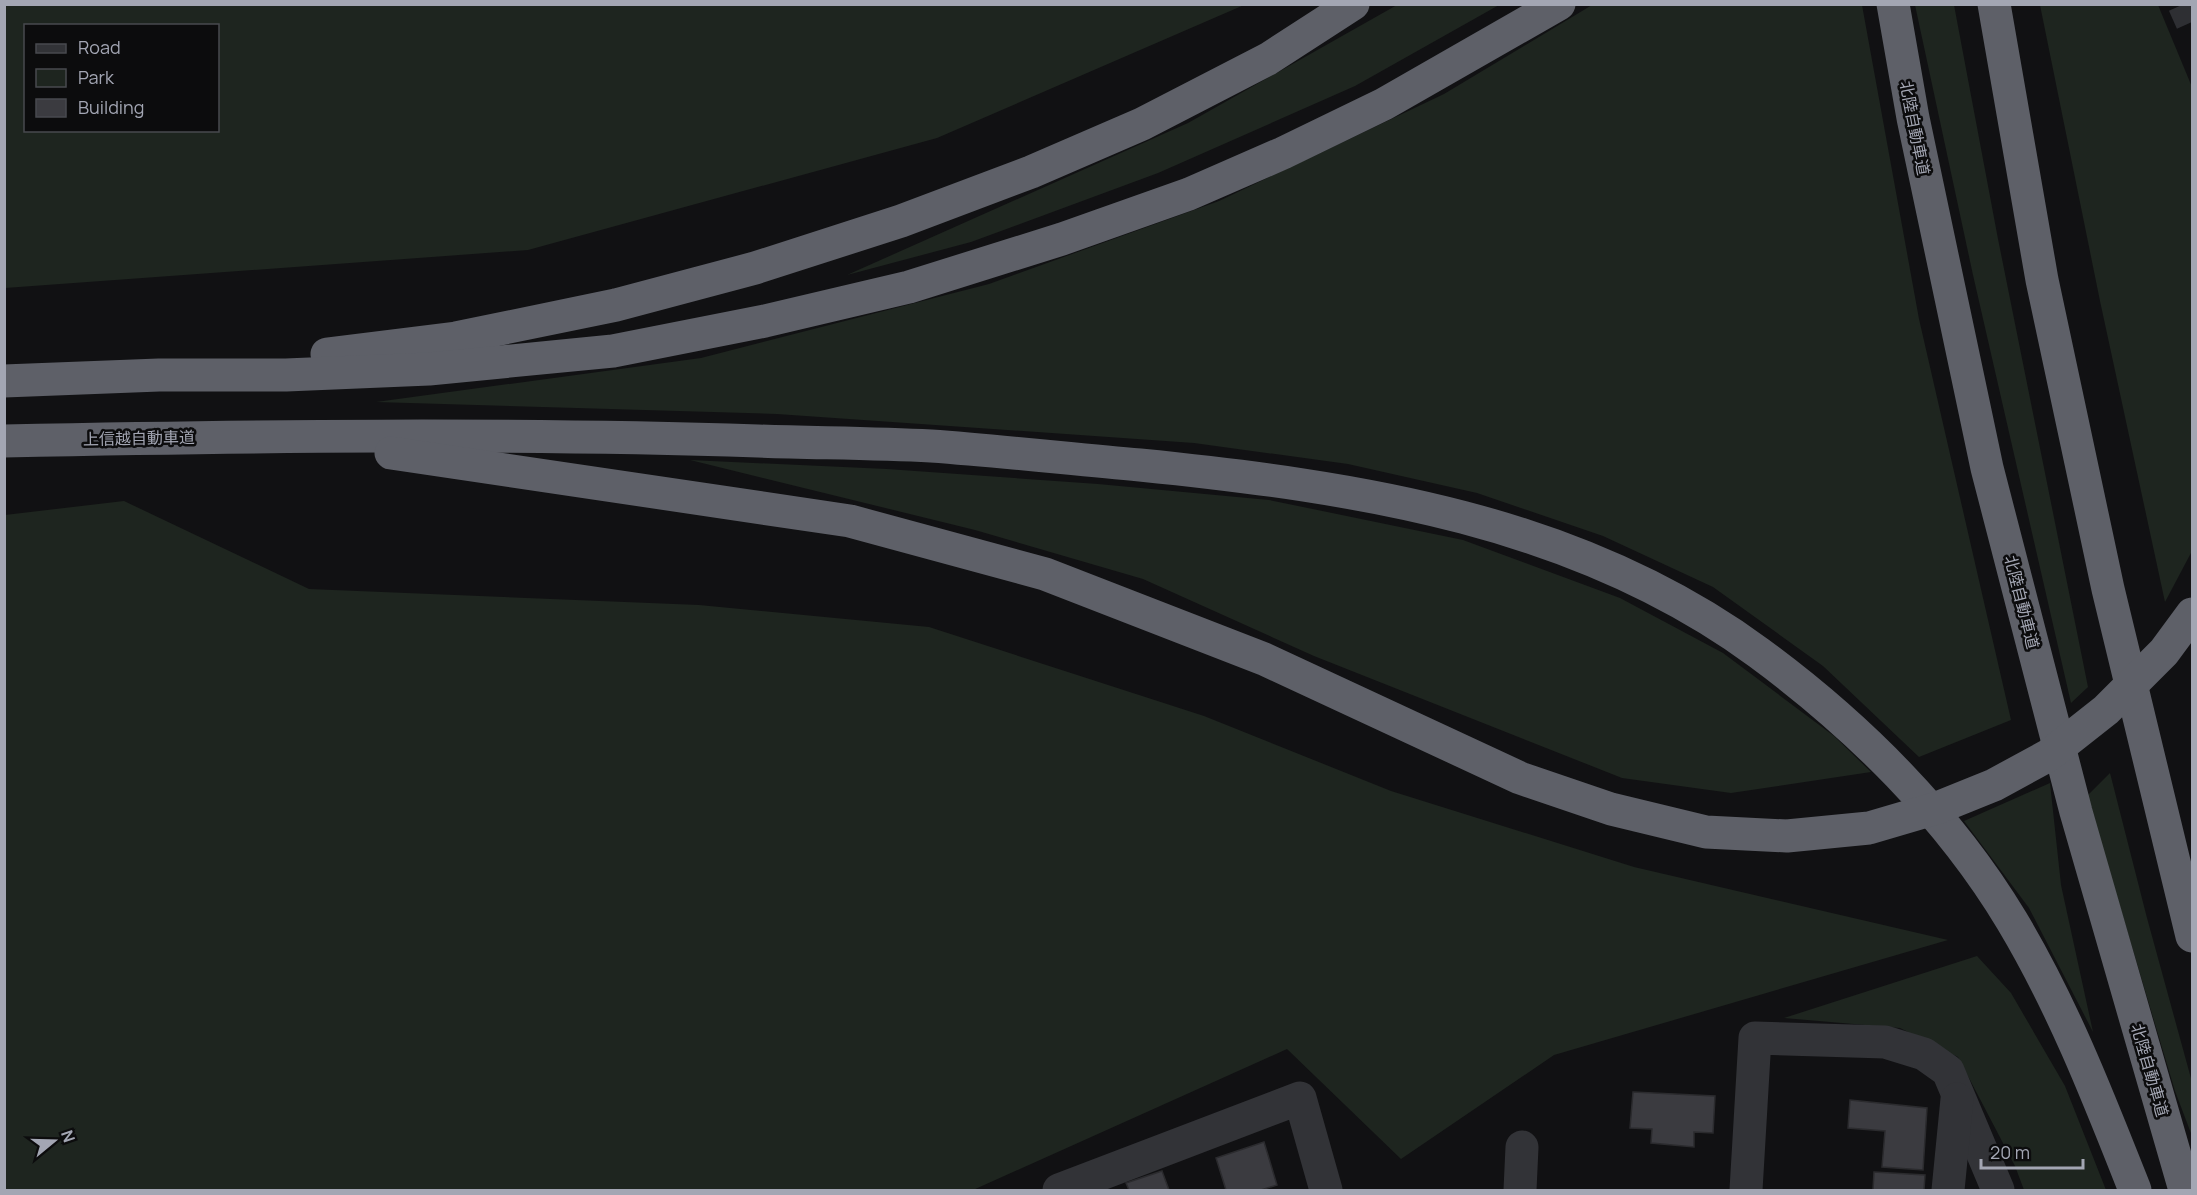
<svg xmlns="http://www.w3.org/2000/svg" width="2197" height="1195" font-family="Manrope,'Noto Sans JP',sans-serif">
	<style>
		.green { fill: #1e251f; fill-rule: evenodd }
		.building { fill: #3b3b40; stroke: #2b2b2e; stroke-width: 1.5 }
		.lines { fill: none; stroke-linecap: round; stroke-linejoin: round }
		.highway-tunnel { stroke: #2e2f33; stroke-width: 33; stroke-dasharray: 33 16; stroke-linecap: butt }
		.minor { stroke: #323337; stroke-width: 33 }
		.highway { stroke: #5e6068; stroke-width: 33 }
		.labels { text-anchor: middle; stroke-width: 5; stroke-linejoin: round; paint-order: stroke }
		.street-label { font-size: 16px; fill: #a3a6b3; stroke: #0c0c0d }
	</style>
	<rect width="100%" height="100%" fill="#111113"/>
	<g class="green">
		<path d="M5,4H1244V5L937,138L528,250L5,288ZM26,26H218V130H26Z"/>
		<polygon points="1397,5 1499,5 1355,86 1158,173 971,242 847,275 1188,123"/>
		<polygon points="1592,5 1862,5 1919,319 2011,720 1919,757 1823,666 1713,587 1603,536 1477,493 1348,464 1194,443 777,414 376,402 701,358 989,284 1219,201 1444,94"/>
		<polygon points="1915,5 1954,5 1998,239 2088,687 2071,703 1973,275"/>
		<polygon points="2040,5 2158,5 2192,87 2192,551 2165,602 2100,301"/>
		<polygon points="690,460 887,469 1098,484 1269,500 1463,540 1620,598 1723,653 1834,736 1871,772 1731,793 1622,778 1314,656 1143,579 975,530"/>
		<polygon points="124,501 309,589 699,605 929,627 1204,716 1391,791 1634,867 1948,940 1554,1055 1401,1159 1287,1049 973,1190 5,1190 5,515"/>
		<polygon points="2110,773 2147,918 2192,1082 2192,1136 2175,1091 2087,796"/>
		<polygon points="2050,783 2061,885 2093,1032 2029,908 1964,821"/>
		<polygon points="1977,956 2011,993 2065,1086 2106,1190 2024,1190 2015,1166 1958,1057 1900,1028 1784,1018"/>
	</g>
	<g class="building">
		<polygon points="1633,1092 1715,1096 1713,1133 1694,1132 1694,1147 1651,1143 1652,1129 1630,1128"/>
		<polygon points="1850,1100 1927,1108 1923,1170 1882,1167 1885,1131 1848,1128"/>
		<polygon points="1264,1142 1277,1185 1261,1190 1226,1190 1216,1158"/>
		<polygon points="1162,1171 1169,1190 1129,1190 1126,1183"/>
		<polygon points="1874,1172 1925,1175 1924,1190 1873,1190"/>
	</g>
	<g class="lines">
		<polyline class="highway-tunnel" points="2184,4 2192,22"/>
		<g class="minor">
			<polyline points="1059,1190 1300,1098 1326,1190"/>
			<polyline points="1520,1190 1522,1147"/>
			<polyline points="1746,1190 1755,1038 1885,1042 1924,1054 1948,1071 1998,1190"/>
			<polyline points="1948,1190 1957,1099"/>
		</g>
		<g class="highway">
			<polyline points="1893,4 1913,118 1987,468 2076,812 2185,1190"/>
			<polyline points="1994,4 2042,280 2108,589 2192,936"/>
			<polyline points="327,354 456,338 616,305 755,268 901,221 1031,172 1142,124 1268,59 1353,4"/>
			<polyline points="4,381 159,375 286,375 429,369 613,351 765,321 909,287 1062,239 1189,194 1283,153 1384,104 1559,4"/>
			<path d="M4,441C256,436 507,433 758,441C816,443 874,443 931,446C1001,451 1071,459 1140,465C1358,487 1578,520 1759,653C1857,725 1949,816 2012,921C2063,1006 2099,1099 2135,1190"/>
			<polyline points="391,453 850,521 1045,574 1264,659 1520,778 1611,809 1706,832 1787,836 1869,828 1937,808 1994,785 2049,755 2106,710 2164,652 2192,614"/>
		</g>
	</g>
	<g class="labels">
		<g class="street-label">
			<text transform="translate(1915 128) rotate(79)" y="6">北陸自動車道</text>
			<text transform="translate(139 438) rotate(-1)" y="6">上信越自動車道</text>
			<text transform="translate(2022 602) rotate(76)" y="6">北陸自動車道</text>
			<text transform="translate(2150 1070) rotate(74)" y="6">北陸自動車道</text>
		</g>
	</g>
	<rect width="2197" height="1195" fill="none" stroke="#a3a6b3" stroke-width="12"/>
	<rect x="24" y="24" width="195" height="108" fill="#0c0c0d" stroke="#484a4f" stroke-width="1.5"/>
	<rect x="36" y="44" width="30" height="9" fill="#323337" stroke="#484a4f" stroke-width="1.5"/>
	<text x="78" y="54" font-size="18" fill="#a3a6b3">Road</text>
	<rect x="36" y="69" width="30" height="18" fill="#1e251f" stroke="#484a4f" stroke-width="1.5"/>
	<text x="78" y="84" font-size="18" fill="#a3a6b3">Park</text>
	<rect x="36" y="99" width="30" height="18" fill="#3b3b40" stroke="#484a4f" stroke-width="1.5"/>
	<text x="78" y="114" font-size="18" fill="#a3a6b3">Building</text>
	<g transform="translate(54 1141) rotate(71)" stroke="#0c0c0d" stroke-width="4.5" paint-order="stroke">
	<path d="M0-4.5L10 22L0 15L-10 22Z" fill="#a3a6b3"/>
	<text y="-9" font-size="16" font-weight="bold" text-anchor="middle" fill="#a3a6b3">N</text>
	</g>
	<path d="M1981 1159v9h102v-9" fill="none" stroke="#a3a6b3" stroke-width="3"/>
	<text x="1990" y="1159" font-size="18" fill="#a3a6b3" stroke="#0c0c0d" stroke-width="4.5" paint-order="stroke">20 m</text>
</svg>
